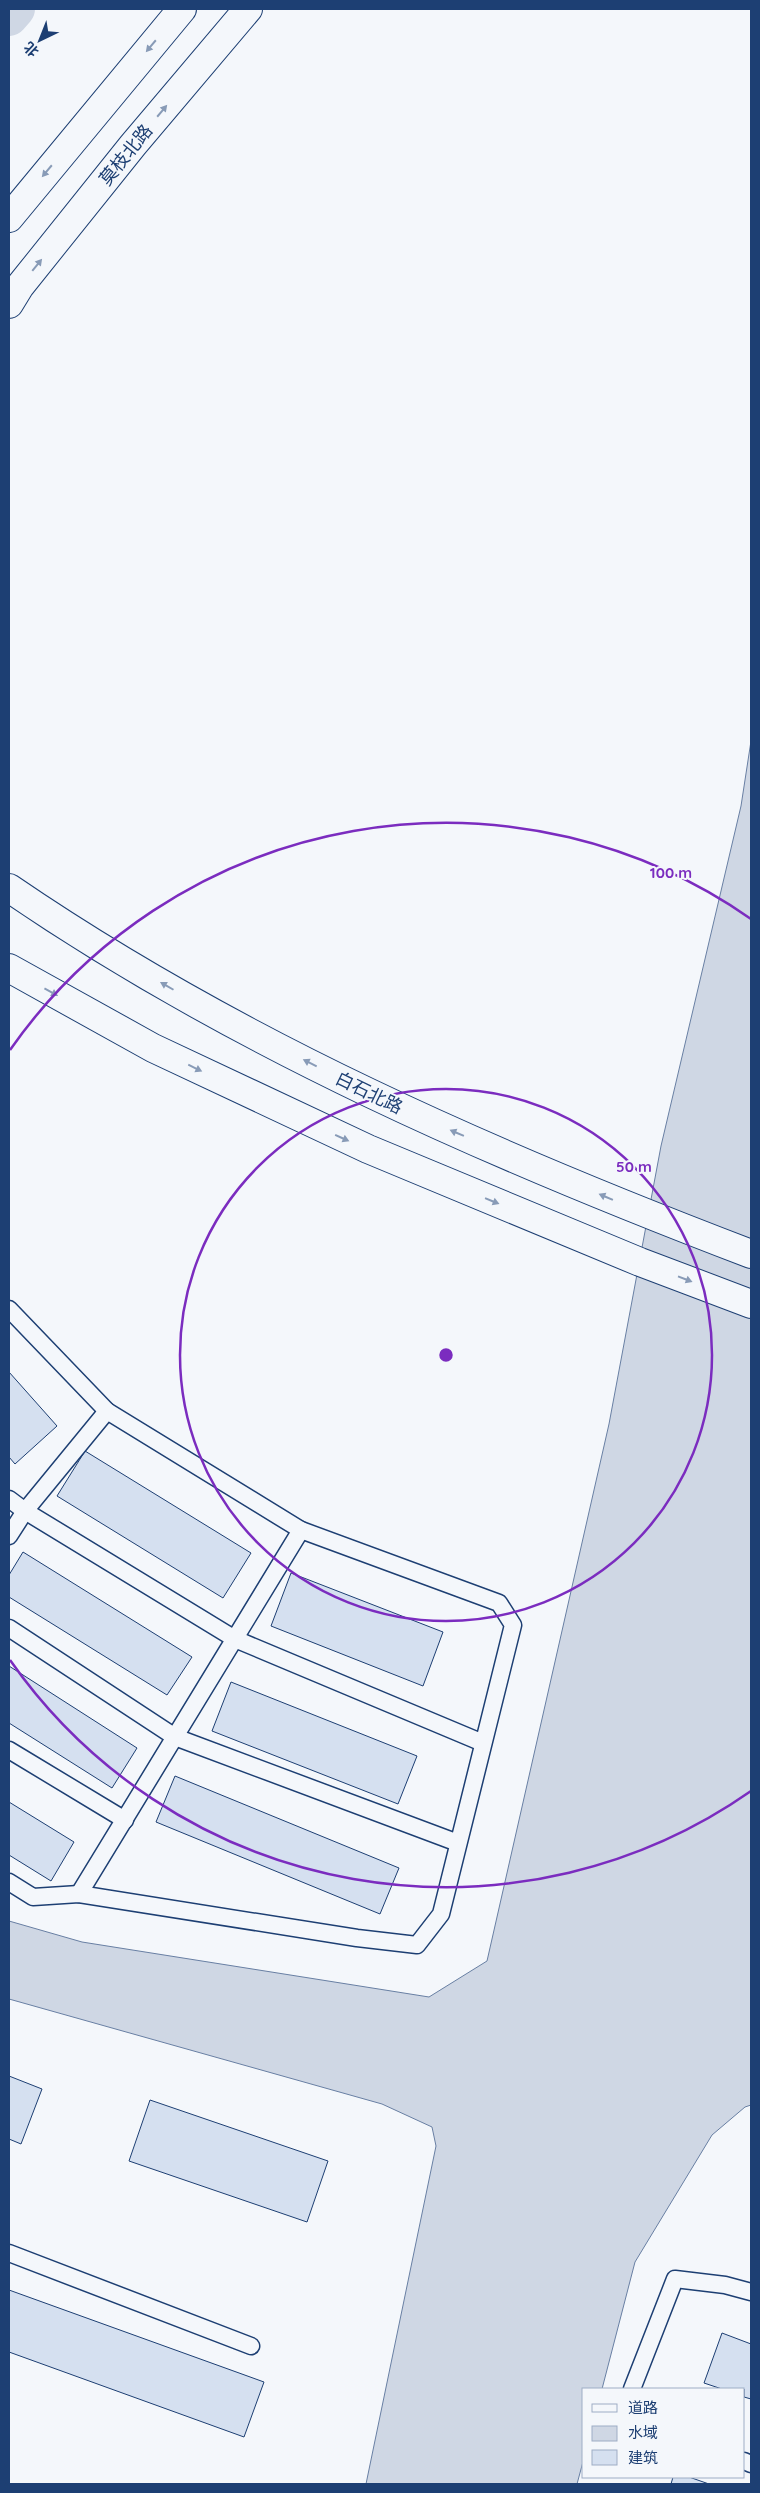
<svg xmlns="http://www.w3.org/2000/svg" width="760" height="2493" font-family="Quicksand,'Noto Sans SC',sans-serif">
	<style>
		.water { fill: #cfd7e4; stroke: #687fa3 }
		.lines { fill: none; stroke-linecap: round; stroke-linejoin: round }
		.canal { stroke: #cfd7e4; stroke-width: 38 }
		.building { fill: #d5e0f0; stroke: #1d3f73 }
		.lane-casing { stroke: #1d3f73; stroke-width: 19 }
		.secondary-casing { stroke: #1d3f73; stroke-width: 30 }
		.lane { stroke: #f4f7fb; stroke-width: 16 }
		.secondary { stroke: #f4f7fb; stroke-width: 28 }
		.oneway { fill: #889bb7 }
		.ring { fill: none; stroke: #7b2cbf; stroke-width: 2.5 }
		.labels { text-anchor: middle; stroke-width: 4; stroke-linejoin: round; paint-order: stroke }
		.street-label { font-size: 18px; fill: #1d3f73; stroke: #f4f7fb }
		.centre { fill: #7b2cbf; stroke: #f4f7fb; stroke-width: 2.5 }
		.ring-label { font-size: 15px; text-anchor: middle; font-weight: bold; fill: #7b2cbf; stroke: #f4f7fb; stroke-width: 4; stroke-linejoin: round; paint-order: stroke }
	</style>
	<rect width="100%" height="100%" fill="#f4f7fb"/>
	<polygon class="water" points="751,741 751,2105 745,2107 712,2135 635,2262 602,2389 584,2389 584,2458 577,2484 366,2484 436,2146 432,2127 382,2104 9,1999 9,1921 82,1942 429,1997 487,1961 609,1424 661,1146 741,806"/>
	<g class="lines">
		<polyline class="canal" points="9,17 16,9"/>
	</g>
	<g class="building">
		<polygon points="9,1372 57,1426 15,1464 9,1457"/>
		<polygon points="85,1451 251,1553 223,1598 57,1496"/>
		<polygon points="23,1552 192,1657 167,1695 9,1597 9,1575"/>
		<polygon points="291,1573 443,1632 423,1686 271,1626"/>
		<polygon points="9,1666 137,1748 112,1788 9,1723"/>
		<polygon points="231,1682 417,1756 398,1804 212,1731"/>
		<polygon points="175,1776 399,1868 380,1914 156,1822"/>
		<polygon points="9,1802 74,1842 51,1881 9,1855"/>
		<polygon points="9,2076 42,2089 21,2144 9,2139"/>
		<polygon points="150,2100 328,2161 307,2222 129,2161"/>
		<polygon points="9,2290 264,2382 244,2437 9,2352"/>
		<polygon points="722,2333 751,2344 751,2399 744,2397 744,2389 722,2389 704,2383"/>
		<polygon points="673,2477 689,2477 709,2484 671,2484"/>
	</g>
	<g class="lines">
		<g class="lane-casing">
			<g id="lane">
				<polyline points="9,1309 107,1411 301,1530 499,1603 513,1625 441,1914 417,1945 357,1938 79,1894 33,1897 9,1882"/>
				<polyline points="9,1499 25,1511 235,1639 483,1743"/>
				<polyline points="9,1536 25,1511 107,1411"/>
				<polyline points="9,1628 175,1737 458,1843"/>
				<polyline points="9,1750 125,1820"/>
				<polyline points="79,1894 301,1530"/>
				<polyline points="9,2253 251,2346"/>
				<polyline points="632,2389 675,2279 725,2285 751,2292"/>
				<polyline points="744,2461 751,2464"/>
			</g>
		</g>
		<g class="secondary-casing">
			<g id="secondary">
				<polyline points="9,218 182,9"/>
				<polyline points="9,304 20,286 133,145 248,9"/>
				<path d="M9,888C237,1044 494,1156 751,1254"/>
				<polyline points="9,968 153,1048 368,1149 640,1262 751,1304"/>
			</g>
		</g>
		<use href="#lane" class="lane"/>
		<use href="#secondary" class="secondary"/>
	</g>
	<defs><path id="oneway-solid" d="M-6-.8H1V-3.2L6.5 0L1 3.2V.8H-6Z" transform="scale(1.25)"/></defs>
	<g class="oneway">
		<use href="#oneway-solid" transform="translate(151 46) rotate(130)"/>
		<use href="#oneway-solid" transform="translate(162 111) rotate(-50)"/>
		<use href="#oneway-solid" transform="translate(47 171) rotate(130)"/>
		<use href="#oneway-solid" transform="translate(37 265) rotate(-51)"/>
		<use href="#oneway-solid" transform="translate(167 986) rotate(-150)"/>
		<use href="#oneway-solid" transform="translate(51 992) rotate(29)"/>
		<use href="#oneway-solid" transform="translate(310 1063) rotate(-153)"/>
		<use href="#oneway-solid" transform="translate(195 1068) rotate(26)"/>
		<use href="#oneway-solid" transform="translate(457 1133) rotate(-157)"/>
		<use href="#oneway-solid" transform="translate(342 1138) rotate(24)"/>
		<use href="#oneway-solid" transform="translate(606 1197) rotate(-157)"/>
		<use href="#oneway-solid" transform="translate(492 1201) rotate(22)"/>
		<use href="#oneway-solid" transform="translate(685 1279) rotate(21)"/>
	</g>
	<g class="ring">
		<circle cx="446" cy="1355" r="266"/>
		<path d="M751 1791A532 532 0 0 1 10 1660M10 1050A532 532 0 0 1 751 919"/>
	</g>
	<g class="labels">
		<g class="street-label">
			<text transform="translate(126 155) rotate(-51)" y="6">莫枝北路</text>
			<text transform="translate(369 1093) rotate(26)" y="6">白石北路</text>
		</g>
	</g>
	<circle cx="446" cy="1355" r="8" class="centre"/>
	<g class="ring-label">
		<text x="671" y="878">100 m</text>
		<text x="634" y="1172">50 m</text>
	</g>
	<rect width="760" height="2493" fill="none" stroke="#1d3f73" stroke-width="20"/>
	<rect x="582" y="2388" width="162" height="90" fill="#f4f7fb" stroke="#9eadc5"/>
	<rect x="592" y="2404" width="25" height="8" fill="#f4f7fb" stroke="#9eadc5"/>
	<text x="628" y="2413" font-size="15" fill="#1d3f73">道路</text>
	<rect x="592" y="2426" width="25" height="15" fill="#cfd7e4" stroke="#9eadc5"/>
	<text x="628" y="2438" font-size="15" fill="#1d3f73">水域</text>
	<rect x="592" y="2450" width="25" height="15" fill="#d5e0f0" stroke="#9eadc5"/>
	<text x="628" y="2463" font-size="15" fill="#1d3f73">建筑</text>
	<g transform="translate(40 40) rotate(223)" stroke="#f4f7fb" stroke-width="4" paint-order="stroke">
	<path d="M0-4L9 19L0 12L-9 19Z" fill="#1d3f73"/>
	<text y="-8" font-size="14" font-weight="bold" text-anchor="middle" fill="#1d3f73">北</text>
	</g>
</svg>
